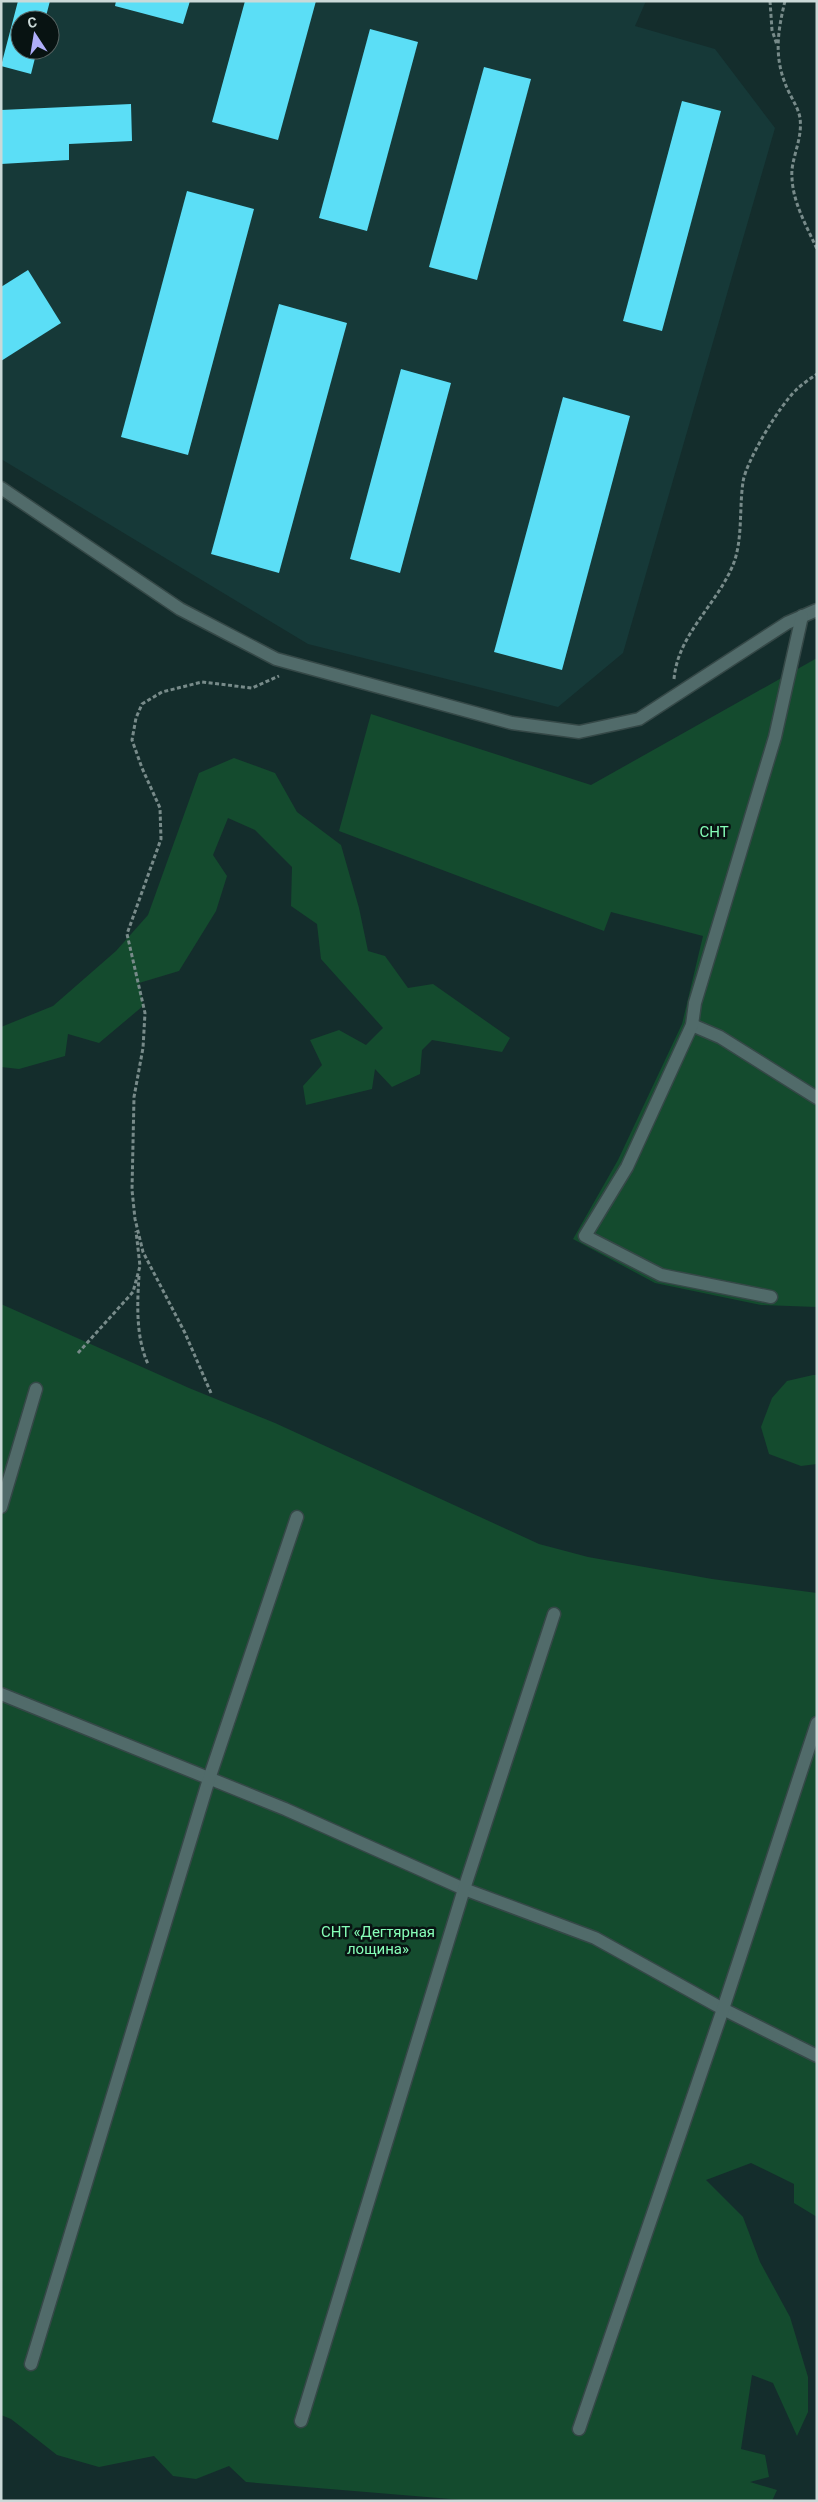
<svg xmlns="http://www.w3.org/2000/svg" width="818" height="2502" font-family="Roboto,sans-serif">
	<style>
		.built { fill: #163938; fill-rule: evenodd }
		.green { fill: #144b2e }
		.building { fill: #5bdef6 }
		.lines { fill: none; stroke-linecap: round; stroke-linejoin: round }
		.minor-casing { stroke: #354847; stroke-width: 15 }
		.path { stroke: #788b8a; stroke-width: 3; stroke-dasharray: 4 2.5; stroke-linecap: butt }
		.minor { stroke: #516b6a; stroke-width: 12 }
		.labels { text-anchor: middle; stroke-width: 5; stroke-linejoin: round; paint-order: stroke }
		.park-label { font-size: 15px; fill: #86feb8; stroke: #081312 }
	</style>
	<rect width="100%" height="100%" fill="#142d2c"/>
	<path class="built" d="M1,1H646L635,26L715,49L775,128L623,653L558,707L308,644L1,459ZM20,20H50V50H20Z"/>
	<g class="green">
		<polygon points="817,658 817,1307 761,1305 655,1283 573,1239 618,1160 682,1024 703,936 611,912 604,931 339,831 371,714 591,785"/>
		<polygon points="234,758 275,773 297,812 341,845 359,908 368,951 385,956 408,988 433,984 510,1038 502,1052 432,1040 422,1050 420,1074 392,1087 375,1069 372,1089 306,1105 303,1086 322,1065 310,1040 339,1030 366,1045 383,1028 321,959 317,924 291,906 292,867 255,830 228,818 213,855 227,876 216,911 179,971 139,983 143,1006 99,1043 68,1034 65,1056 19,1069 1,1067 1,1027 53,1006 116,951 148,915 199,773"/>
		<polygon points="1,1304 189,1388 275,1423 539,1544 588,1557 712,1579 817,1593 817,2217 794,2203 794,2184 751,2163 706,2180 743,2217 760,2262 790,2317 808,2377 808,2412 797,2436 773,2383 752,2375 741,2449 765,2455 769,2477 750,2482 777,2490 772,2501 475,2501 246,2482 229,2466 196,2479 173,2476 154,2456 99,2467 57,2455 11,2419 1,2415"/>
		<polygon points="813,1375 817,1375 817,1464 801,1466 769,1454 761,1427 772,1398 787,1381"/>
	</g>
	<g class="building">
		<polygon points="18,1 50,1 45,20 20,20 20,50 37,50 31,74 1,66"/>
		<polygon points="116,1 190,1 183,24 115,6"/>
		<polygon points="245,1 316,1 278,140 212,122"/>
		<polygon points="370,29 418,42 367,231 319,218"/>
		<polygon points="484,67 531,79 477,280 429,267"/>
		<polygon points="682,101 721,111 662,331 623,321"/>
		<polygon points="131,104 132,141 69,144 69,160 1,164 1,110"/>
		<polygon points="187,191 254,209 188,455 121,437"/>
		<polygon points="28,270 61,323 1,361 1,287"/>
		<polygon points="279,304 347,323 279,573 211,554"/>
		<polygon points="401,369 451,383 400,573 350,559"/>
		<polygon points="563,397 630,416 562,670 494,652"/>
	</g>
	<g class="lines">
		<g class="minor-casing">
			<g id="minor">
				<polyline points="1,488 180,609 276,659 512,723 579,732 639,719 787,623 817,610"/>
				<polyline points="692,1025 720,1037 817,1098"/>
				<polyline points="771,1297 661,1275 585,1236 627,1167 692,1025 695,1003 775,737 802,616"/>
				<polyline points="1,1507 36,1389"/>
				<polyline points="1,1694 285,1809 464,1889 595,1938 723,2009 817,2056"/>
				<polyline points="31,2364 209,1779 297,1517"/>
				<polyline points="301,2421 464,1889 554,1614"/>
				<polyline points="579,2429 723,2009 817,1723"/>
			</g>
		</g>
		<g class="path">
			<polyline points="770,1 772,30 777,45"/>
			<path d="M785,1C778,30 774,55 785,83C789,95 798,106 800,118C803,140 790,160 792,178C793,203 807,227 817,249"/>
			<path d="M674,679C678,634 716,606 733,565C743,540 739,509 743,482C746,461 780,405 796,390C802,384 810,379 817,374"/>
			<path d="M139,1276C137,1305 136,1338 148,1364"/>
			<polyline points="78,1353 133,1292 140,1266 136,1231"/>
			<polyline points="211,1393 185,1333 143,1252 135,1219 132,1190 134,1097 143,1048 145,1013 127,934 161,839 160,808 142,768 132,740 136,718 142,704 162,692 202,682 252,688 279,676"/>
		</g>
		<use href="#minor" class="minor"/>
	</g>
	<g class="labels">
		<g class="park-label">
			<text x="714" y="837">СНТ</text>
			<text x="378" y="1937">СНТ «Дегтярная<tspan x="378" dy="17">лощина»</tspan></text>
		</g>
	</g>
	<rect width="818" height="2502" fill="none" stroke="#cbd9d8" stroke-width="5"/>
	<g transform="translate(35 35) rotate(348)"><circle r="24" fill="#081312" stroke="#566261"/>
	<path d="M0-4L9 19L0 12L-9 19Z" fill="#afaefa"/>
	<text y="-8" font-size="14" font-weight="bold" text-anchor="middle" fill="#cbd9d8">С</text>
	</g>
</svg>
